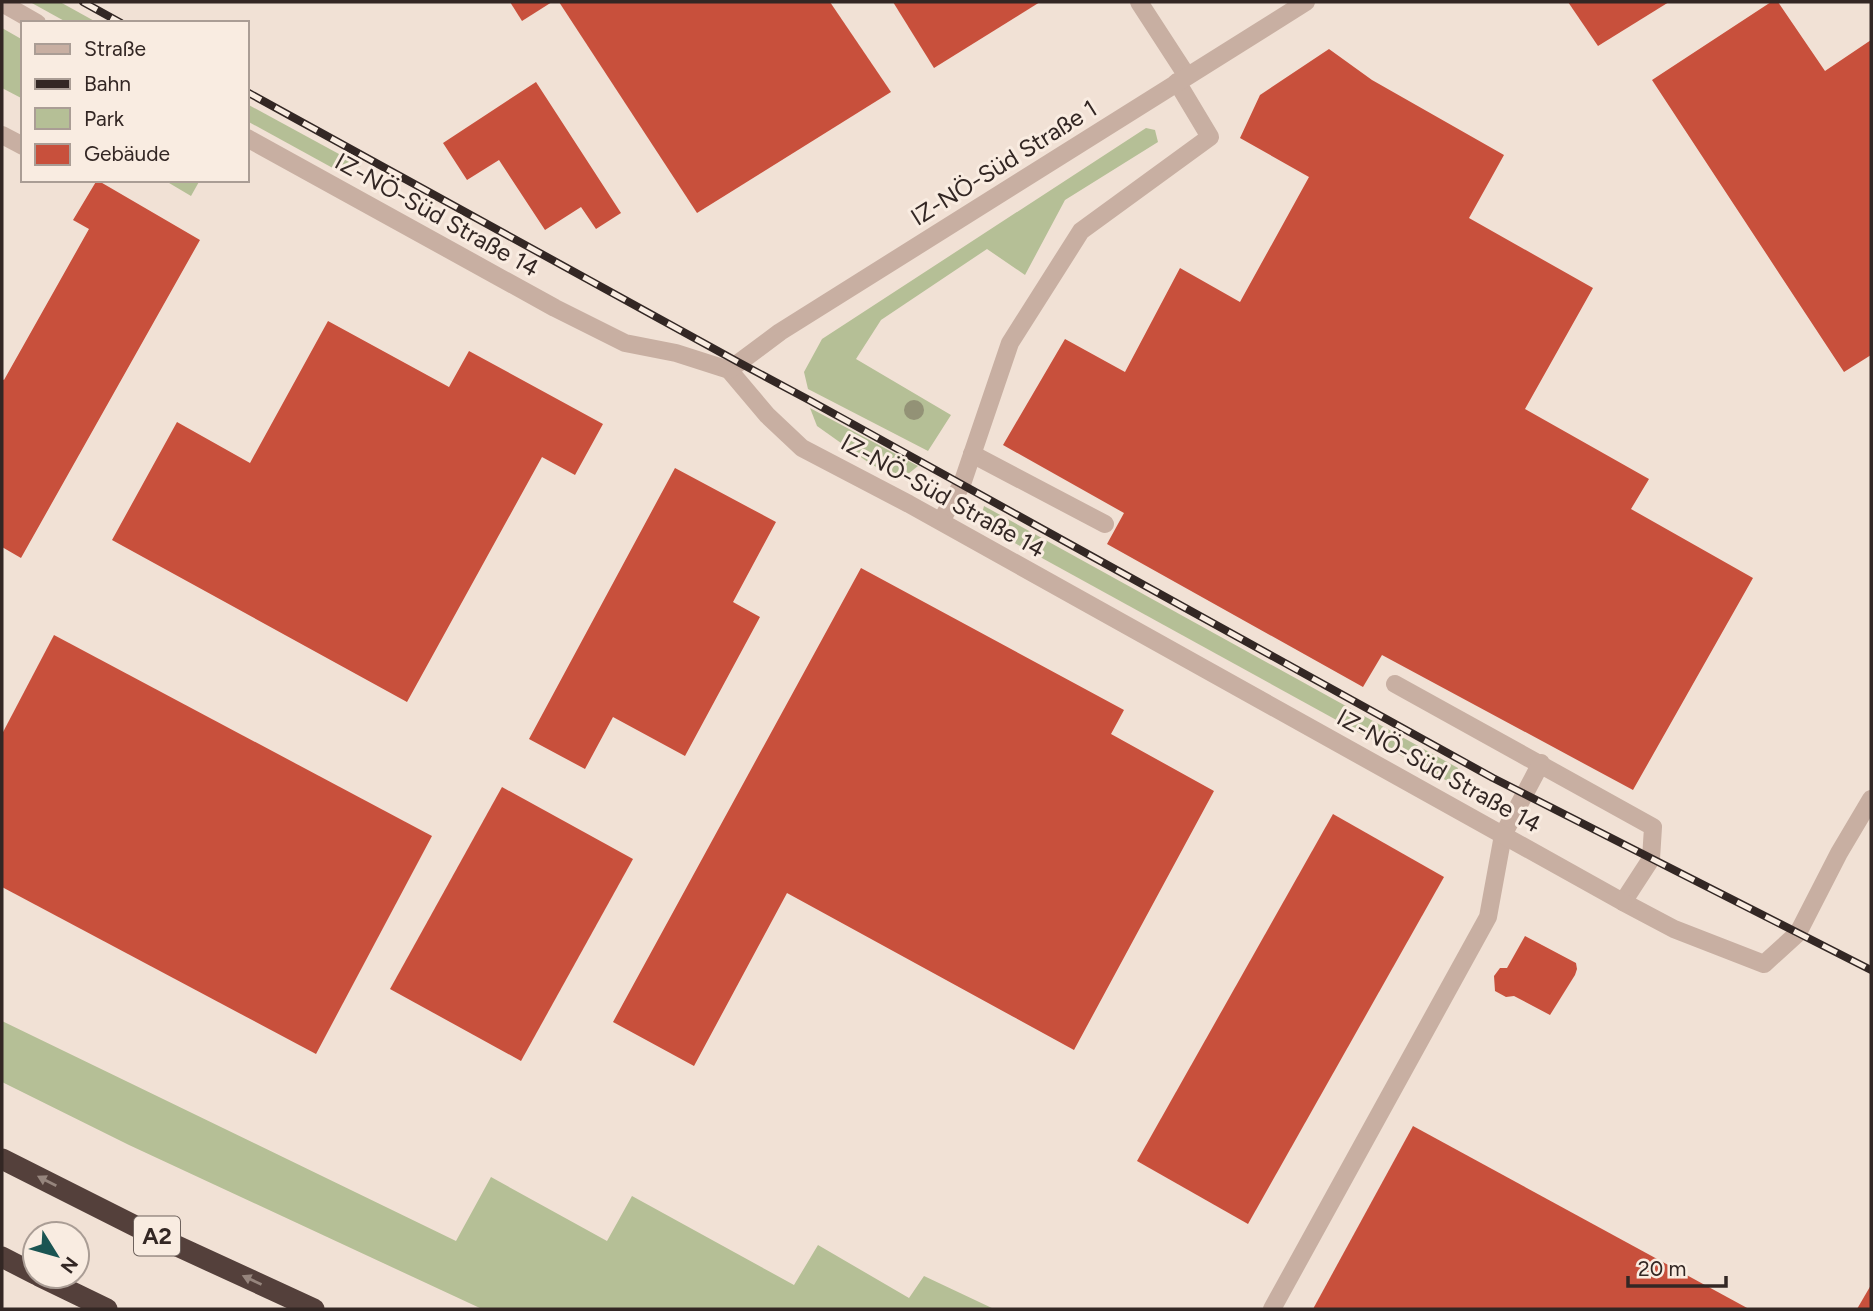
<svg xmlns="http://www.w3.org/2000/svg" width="1873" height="1311" font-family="Figtree,sans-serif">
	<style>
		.green { fill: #b5bf96 }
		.building { fill: #c8503c }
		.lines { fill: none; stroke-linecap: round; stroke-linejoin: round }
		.service { stroke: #c8afa2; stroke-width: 18 }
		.minor { stroke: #c8afa2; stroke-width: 18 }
		.motorway { stroke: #54403b; stroke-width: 21 }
		.rail-casing { stroke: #332724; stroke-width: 8 }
		.rail { stroke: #f9ece1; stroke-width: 5; stroke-dasharray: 16; stroke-linecap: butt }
		.tree { fill: #939276 }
		.oneway { fill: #96857d }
		.labels { text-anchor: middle; stroke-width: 6; stroke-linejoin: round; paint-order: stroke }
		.shield { fill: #f9ece1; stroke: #6e625d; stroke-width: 2 }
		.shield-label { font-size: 23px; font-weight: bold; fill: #332724 }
		.street-label { font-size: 24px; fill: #332724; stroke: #f9ece1 }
	</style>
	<rect width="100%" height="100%" fill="#f1e1d5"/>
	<g class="green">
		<polygon points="30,2 60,2 98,23 68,23"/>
		<polygon points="2,28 23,40 23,99 2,88"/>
		<polygon points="247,104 361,166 340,172 247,121"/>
		<polygon points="1146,128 1155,130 1158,142 1065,200 1025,275 987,249 881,320 856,359 951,415 928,451 808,389 804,372 822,339"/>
		<polygon points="164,180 200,180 191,196"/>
		<polygon points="810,408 918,466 903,478 872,465 817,426"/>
		<polygon points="984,506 1458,768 1451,783 991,530 980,521"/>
		<polygon points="2,1021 456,1241 491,1177 607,1241 632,1196 794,1285 818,1245 909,1298 924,1276 994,1309 482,1309 129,1145 2,1082"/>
	</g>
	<g class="building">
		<polygon points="510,2 552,2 522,21"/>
		<polygon points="559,2 830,2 891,92 697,213"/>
		<polygon points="893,2 1040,2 934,68"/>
		<polygon points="1568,2 1669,2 1598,46"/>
		<polygon points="1771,2 1778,2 1825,71 1871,40 1871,355 1844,372 1652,80"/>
		<polygon points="1329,49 1372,80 1504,155 1469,218 1593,288 1525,409 1649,479 1631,509 1753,578 1633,790 1382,655 1363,687 1107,544 1124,513 1003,445 1065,339 1125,372 1180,268 1240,302 1309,177 1240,138 1260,95"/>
		<polygon points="536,82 621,213 596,229 581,207 545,230 499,160 467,180 443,143"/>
		<polygon points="97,180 200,240 21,558 2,547 2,379 4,380 89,229 73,220"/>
		<polygon points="328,321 449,387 469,351 603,424 575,475 542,457 407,702 112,540 177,422 250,463"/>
		<polygon points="675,468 776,522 733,602 760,617 685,756 613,717 585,769 529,739"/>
		<polygon points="861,568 1124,710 1111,734 1214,791 1074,1050 787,893 694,1066 613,1022"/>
		<polygon points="54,635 432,836 316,1054 2,887 2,734"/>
		<polygon points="502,787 633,859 521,1061 390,989"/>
		<polygon points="1333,814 1444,877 1248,1224 1137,1161"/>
		<polygon points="1525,936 1576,963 1577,969 1575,975 1550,1015 1514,996 1506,997 1495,991 1494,976 1500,968 1507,968"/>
		<polygon points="1413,1126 1749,1309 1313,1309"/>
		<polygon points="1871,1285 1871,1309 1857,1309"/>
	</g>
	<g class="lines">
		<g class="service">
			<polyline points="1139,2 1187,76"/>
			<polyline points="2,135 23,146"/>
			<polyline points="972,454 1105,524"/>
			<polyline points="941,521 962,484 1010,343 1081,231 1210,137 1177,82"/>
			<polyline points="1395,684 1653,827 1651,859 1623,902 1674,929 1764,964 1798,933 1839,853 1871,799"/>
			<polyline points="1272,1309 1488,917 1503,835 1541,763"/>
		</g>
		<g class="minor">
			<polyline points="2,3 37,23"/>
			<polyline points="247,138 555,308 625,343 676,353 729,370 767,415 802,448 909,504 1623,902"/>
			<polyline points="729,370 780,332 1306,2"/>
		</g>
		<g class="motorway">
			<polyline points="2,1159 151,1234 314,1309"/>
			<polyline points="2,1257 35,1274"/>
			<polyline points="39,1276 107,1309"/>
		</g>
		<g class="rail-casing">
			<g id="rail">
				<polyline points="83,2 121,23"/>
				<polyline points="247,92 738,362 809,400 1493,778 1871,970"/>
			</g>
		</g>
		<use href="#rail" class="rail"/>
	</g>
	<circle class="tree" cx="914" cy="410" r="10"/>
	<defs><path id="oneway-solid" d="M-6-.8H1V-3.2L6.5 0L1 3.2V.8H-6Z" transform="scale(1.75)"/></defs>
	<g class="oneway">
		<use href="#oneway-solid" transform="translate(47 1181) rotate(-153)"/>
		<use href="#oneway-solid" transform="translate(252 1280) rotate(-155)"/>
	</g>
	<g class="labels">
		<rect class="shield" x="134" y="1216.5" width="46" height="39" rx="5"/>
		<g class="shield-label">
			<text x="157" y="1244">A2</text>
		</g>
		<g class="street-label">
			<text transform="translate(1004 163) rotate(-32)" y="8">IZ-NÖ-Süd Straße 1</text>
			<text transform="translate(437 215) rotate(29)" y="8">IZ-NÖ-Süd Straße 14</text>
			<text transform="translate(943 496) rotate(29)" y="8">IZ-NÖ-Süd Straße 14</text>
			<text transform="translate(1439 771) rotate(29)" y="8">IZ-NÖ-Süd Straße 14</text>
		</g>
	</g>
	<rect width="1873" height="1311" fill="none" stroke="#332724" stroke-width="7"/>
	<rect x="21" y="21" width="228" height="161" fill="#f9ece1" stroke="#aa9d95" stroke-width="2"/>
	<rect x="35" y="44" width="35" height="10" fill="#c8afa2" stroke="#aa9d95" stroke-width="2"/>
	<text x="84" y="56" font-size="21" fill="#332724">Straße</text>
	<rect x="35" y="79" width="35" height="10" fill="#332724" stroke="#aa9d95" stroke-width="2"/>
	<text x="84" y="91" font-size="21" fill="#332724">Bahn</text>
	<rect x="35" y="108" width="35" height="21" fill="#b5bf96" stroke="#aa9d95" stroke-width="2"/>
	<text x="84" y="126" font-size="21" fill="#332724">Park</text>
	<rect x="35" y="144" width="35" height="21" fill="#c8503c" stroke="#aa9d95" stroke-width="2"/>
	<text x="84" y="161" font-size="21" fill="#332724">Gebäude</text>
	<g transform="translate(56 1255) rotate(127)"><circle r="33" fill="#f9ece1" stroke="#aa9d95" stroke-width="2"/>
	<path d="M0-5L12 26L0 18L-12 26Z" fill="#1a5452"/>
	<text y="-10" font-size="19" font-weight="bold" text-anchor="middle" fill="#332724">N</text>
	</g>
	<path d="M1628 1276v10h98v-10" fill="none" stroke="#332724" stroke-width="3.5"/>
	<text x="1638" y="1276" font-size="21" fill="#332724" stroke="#f9ece1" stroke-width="5" paint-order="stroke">20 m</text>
</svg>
